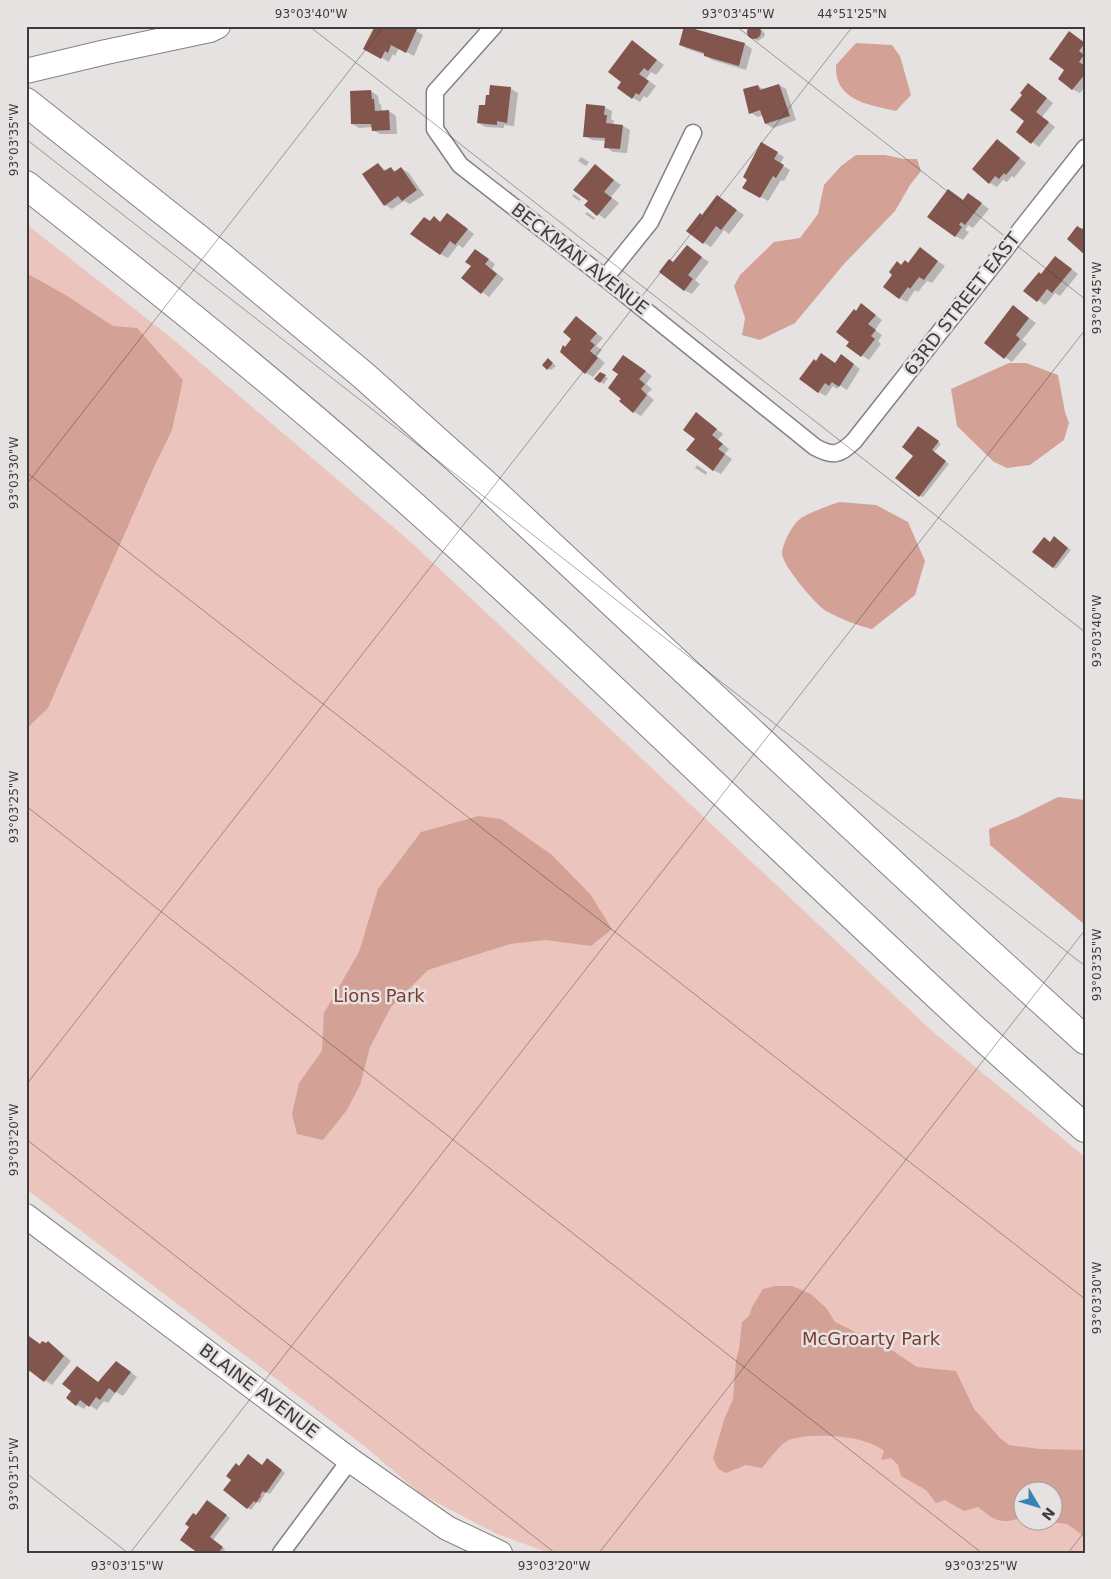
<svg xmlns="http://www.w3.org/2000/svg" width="1111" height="1579" font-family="'DejaVu Sans',sans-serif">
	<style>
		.green { fill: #ebc5bd; fill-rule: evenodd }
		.water { fill: #d3a196 }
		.shadow { fill: #0003 }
		.building { fill: #83564d }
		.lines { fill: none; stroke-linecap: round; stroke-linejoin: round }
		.street-casing { stroke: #868281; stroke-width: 19 }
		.secondary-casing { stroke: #868281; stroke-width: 26 }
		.highway-casing { stroke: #868281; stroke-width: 30 }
		.street { stroke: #fff; stroke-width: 16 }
		.secondary { stroke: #fff; stroke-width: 24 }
		.highway { stroke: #fff; stroke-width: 28 }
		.ticks { fill: none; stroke: #3d3b3b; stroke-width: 1; stroke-opacity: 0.45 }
		.labels { text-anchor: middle; stroke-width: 5; stroke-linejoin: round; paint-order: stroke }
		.street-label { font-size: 18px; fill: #3d3b3b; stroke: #e6e2e1 }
		.park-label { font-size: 18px; fill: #7d3c30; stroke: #e6e2e1 }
		.neatline { fill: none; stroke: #3d3b3b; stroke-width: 2 }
		.ticks-label { font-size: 12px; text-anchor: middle; fill: #3d3b3b }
	</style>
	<rect width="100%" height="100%" fill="#e6e2e1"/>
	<path class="green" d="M26,224L169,336L413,544L933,1032L1085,1157V1553H549L497,1534L422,1495L363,1445L26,1189ZM1024,1492H1054V1522H1024Z"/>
	<g class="water">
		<path d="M856,43L892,45L900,56L911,95L896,111C875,106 847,103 838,81C836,76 836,70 836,65Z"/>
		<polygon points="856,155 885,155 904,159 917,159 921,171 910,185 895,211 844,264 795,323 760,340 742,335 745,318 734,286 740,275 774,242 800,238 818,214 824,185 841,166"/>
		<polygon points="26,273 64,294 113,326 137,328 183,380 172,430 154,467 48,708 26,729"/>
		<polygon points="1009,363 1026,363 1058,375 1065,412 1069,423 1064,440 1030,465 1007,468 994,462 957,426 951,389"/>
		<path d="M839,502L876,505L908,522L925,561L915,595L872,629C856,625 841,619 826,611C815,604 782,565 782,553C783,543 792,525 800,519C806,514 830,505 839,502Z"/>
		<polygon points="1058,797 1085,800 1085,925 990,845 989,829 1018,817"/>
		<polygon points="479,816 501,819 552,855 590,894 612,929 591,946 545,940 510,944 428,970 391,1007 370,1047 360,1085 347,1110 323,1140 297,1134 292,1114 299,1083 322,1051 324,1013 359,952 378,889 421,832"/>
		<path d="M775,1286H792L811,1294L827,1309L835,1322L890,1349L917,1367L956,1371L974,1409L1000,1438L1009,1445L1040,1449L1085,1450V1537L1067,1524L1051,1522H1054V1492H1024L1023,1517C1002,1525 995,1521 978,1507L964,1511L945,1500L936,1503L926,1490L901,1476L898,1465L891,1458L881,1460L884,1451C866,1435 812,1432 789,1440C782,1442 768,1461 762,1468L746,1465L726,1473L718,1469L713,1458L724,1420L733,1399L736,1360L739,1349L742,1322L749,1316L752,1307L763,1289Z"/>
	</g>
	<g class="shadow">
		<polygon points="408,26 423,35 414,56 399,48 395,56 393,54 389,62 365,48"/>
		<polygon points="754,26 762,30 765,34 764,37 758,41 751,37 748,33 749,29"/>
		<polygon points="633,42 664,65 656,75 651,72 646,79 656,86 647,98 644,96 640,102 633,98"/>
		<polygon points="1085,43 1085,87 1080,93 1072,89 1066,70 1051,58"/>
		<polygon points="745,44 752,49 746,70 712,60 705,55 688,49 680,45"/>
		<polygon points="1028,84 1053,103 1042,117 1055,127 1039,147 1017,132 1026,121 1023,95"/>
		<polygon points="779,85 786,89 796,120 773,128 766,124 763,115 758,117 751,113 758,86 765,90"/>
		<polygon points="510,88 518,93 514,126 504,125 504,128 486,127 478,123 486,107"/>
		<polygon points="371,91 378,96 379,103 381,105 382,112 389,111 396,116 397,134 380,134 373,130 373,127 359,128 352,124"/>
		<polygon points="604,107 612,111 611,119 614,121 613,125 623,126 630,130 627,153 613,152 606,147 606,141 592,140 585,136"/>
		<polygon points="998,141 1005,145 1026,163 1014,178 1012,176 1007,182 1003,180 997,187 990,183"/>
		<polygon points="762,144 784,157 780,164 790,170 784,181 781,180 768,201 744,187 748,179"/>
		<polygon points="581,157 589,162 586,166 578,161"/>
		<polygon points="378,165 387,171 391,168 397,172 401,168 409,173 424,195 410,204 404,201 392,209 385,205"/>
		<polygon points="595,166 621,185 611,197 619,203 605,219 586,205 589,201"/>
		<polygon points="574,194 581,199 579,201 572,196"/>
		<polygon points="717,196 744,215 729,234 724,230 711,247 704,243 702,216"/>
		<polygon points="976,199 989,209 973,228 968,225 965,230 969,232 963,240 955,236 964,201"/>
		<polygon points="587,212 595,218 594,220 585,214"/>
		<polygon points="448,214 474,234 463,248 458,245 448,258 440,254 431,222 434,218 441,222"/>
		<polygon points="687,247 709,262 695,280 700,284 692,294 684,290 673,263"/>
		<polygon points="920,249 945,266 932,283 927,281 918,292 915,290 907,302 899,298 894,275 902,266 909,264"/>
		<polygon points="483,255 495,264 492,269 504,279 489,297 463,278"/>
		<polygon points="1055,257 1078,274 1060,296 1055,293 1045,305 1025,291 1041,275"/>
		<polygon points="862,305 882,320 875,330 882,335 878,341 881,344 869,360 848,346 851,342 857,312"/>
		<polygon points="1014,307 1036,323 1022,340 1027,344 1012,362 985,343"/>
		<polygon points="576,318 603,338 596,346 602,350 597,356 605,363 593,377 586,373 566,348 573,338"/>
		<polygon points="848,360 860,369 847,390 839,385 837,389 833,386 826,396 818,392 835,364"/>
		<polygon points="631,361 652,376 646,384 652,389 647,394 654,400 641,416 634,412 622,399"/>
		<polygon points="551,362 556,366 551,370 548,369"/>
		<polygon points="600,373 608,378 604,384 596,379"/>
		<polygon points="696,414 723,434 718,440 729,449 725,454 732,459 721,474 713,470 697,439"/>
		<polygon points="922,429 941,444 934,452 949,464 923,497 920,496 915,455"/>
		<polygon points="697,465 707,472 706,475 695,468"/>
		<polygon points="1058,540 1071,550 1056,569 1053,567 1051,543"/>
		<polygon points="26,1337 41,1345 47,1345 48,1343 55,1347 71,1361 52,1385 31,1370 28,1374 26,1372"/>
		<polygon points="77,1367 99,1383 124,1367 137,1377 123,1396 116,1392 108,1403 104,1401 97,1410 88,1404 84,1409 77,1405 73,1391"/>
		<polygon points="270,1461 285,1473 270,1494 266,1492 260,1503 257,1502 251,1510 248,1508 232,1479 240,1467 262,1466"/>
		<polygon points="210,1503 230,1518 213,1540 225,1549 223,1553 200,1553 197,1516"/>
	</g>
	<g class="building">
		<circle cx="754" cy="32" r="7"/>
		<polygon points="375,26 411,26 417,29 406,53 391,45 388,53 385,51 381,59 363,49"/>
		<polygon points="684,26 745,43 739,66 704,56 704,53 679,45"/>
		<polygon points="1069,31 1085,43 1079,51 1084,55 1079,62 1085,66 1085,74 1072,90 1058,79 1064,70 1049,59"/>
		<polygon points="632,40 657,60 648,71 644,68 639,74 649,81 639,95 636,93 632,99 617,88 621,82 608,72"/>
		<polygon points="1028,83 1047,98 1036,112 1049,122 1031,144 1016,132 1024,121 1010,110 1022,95 1020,93"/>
		<polygon points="779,84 790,116 765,124 760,110 749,114 743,89 758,85 760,90"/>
		<polygon points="490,85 511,87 507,123 497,121 497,125 477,123 479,105 485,105 486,95 489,95"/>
		<polygon points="371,90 372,99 374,99 375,111 389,110 390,130 372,131 371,124 351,124 350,91"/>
		<polygon points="586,104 605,106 604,115 607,115 606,123 623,125 620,149 604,148 605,138 583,137"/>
		<polygon points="997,139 1020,158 1006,175 1004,173 999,179 995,176 989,184 972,169"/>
		<polygon points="761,142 778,152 774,159 784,165 776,178 773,176 760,198 742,188 747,180 743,177"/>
		<polygon points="378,163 384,171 391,167 394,172 401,167 417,190 402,201 398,196 384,206 362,174"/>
		<polygon points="595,164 614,180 604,192 612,198 597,216 584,205 588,201 573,190"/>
		<polygon points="948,189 963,200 968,193 982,203 965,225 961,222 959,225 962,227 955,237 927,217"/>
		<polygon points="717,195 737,210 721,230 716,226 703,244 686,231 700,213 702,215"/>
		<polygon points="447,213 468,229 455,245 450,241 440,255 410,234 424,217 430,221 434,216 440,222"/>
		<polygon points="1077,226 1082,229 1085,226 1085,255 1067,239"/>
		<polygon points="687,245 702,257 688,275 693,279 684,291 659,272 669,259 673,262"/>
		<polygon points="920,247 938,261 924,280 919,277 910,289 908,287 899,299 883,287 892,275 889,272 897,261 901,265 905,260 908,263"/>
		<polygon points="475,249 489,259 485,264 497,274 481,294 461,278 471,266 465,262"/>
		<polygon points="1055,256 1072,269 1052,293 1047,289 1037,302 1023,291 1039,272 1041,274"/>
		<polygon points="861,303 876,315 868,324 876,330 871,336 875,339 861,357 846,346 849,342 836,332 854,309 856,311"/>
		<polygon points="1013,305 1029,318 1016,335 1020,339 1004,359 984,343"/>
		<polygon points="576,316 597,333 590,341 595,345 590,351 598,358 585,374 560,352 563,345 565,347 571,339 563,332"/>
		<polygon points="821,353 835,363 841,354 854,364 839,387 832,382 829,386 825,383 818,393 799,379 814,359 816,361"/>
		<polygon points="623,355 646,371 639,379 645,384 641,389 647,395 633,413 619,401 621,399 608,388 618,374 612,370"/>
		<polygon points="548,358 553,363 547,370 542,365"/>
		<polygon points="600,372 606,375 600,383 594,379"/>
		<polygon points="696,412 717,429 712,435 723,444 718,449 725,454 713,471 686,450 695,439 683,430"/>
		<polygon points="918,426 939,441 932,450 946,461 919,497 895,478 913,456 902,447"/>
		<polygon points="1054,536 1068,548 1053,568 1032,552 1044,537 1050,542"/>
		<polygon points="26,1334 40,1344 42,1341 46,1343 48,1341 64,1356 44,1382 26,1368"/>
		<polygon points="116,1361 131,1372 115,1393 109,1388 100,1400 96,1397 89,1407 80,1400 76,1406 66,1398 71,1391 62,1384 77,1366 98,1382"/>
		<polygon points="248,1454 262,1465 267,1458 282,1470 266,1493 263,1491 260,1495 261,1496 256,1503 254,1501 247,1509 223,1490 231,1480 226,1476 236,1463 239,1466"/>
		<polygon points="207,1500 227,1515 210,1537 223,1547 218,1553 198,1553 180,1540 189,1527 185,1524 193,1513 196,1515"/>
	</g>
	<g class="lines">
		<g class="street-casing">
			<g id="street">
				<path d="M494,26L435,92V129L460,165L605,278L815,447C833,457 840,455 854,441L1085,148"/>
				<polyline points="605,278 650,222 693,133"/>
				<polyline points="281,1553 350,1460"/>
			</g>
		</g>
		<g class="secondary-casing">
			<g id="secondary">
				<polyline points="26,71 106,52 210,30 218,26"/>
				<polyline points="26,1216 350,1460 447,1528 500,1553"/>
			</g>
		</g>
		<g class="highway-casing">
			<g id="highway">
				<polyline points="26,102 220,256 363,375 486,485 952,919 1085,1040"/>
				<path d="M26,185C149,282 272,380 389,484C585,658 771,841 963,1019C1003,1056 1044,1092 1085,1128"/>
			</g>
		</g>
		<use href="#street" class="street"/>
		<use href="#secondary" class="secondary"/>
		<use href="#highway" class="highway"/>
	</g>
	<path class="ticks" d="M309,26L1085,632M736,26L1085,299M26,139L1085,966M26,472L1085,1299M26,485L384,26M26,806L982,1553M26,1085L853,26M26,1139L555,1553M26,1473L128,1553M130,1553L1085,330M599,1553L1085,930M1068,1553L1085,1531"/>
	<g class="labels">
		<g class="street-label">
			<text transform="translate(580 259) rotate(38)" y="6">BECKMAN AVENUE</text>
			<text transform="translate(962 304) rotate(-52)" y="6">63RD STREET EAST</text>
			<text transform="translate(259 1391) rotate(37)" y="6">BLAINE AVENUE</text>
		</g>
		<g class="park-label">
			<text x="379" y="1002">Lions Park</text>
			<text x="871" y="1345">McGroarty Park</text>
		</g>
	</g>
	<rect width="1111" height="1579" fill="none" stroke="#e6e2e1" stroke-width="55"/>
	<g transform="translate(1038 1506) rotate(128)"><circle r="24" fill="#e6e2e1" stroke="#a29f9f"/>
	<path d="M0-4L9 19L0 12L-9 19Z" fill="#3883b6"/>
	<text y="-8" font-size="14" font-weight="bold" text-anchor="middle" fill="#3d3b3b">N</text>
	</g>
	<rect x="28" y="28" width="1056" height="1524" class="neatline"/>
	<g class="ticks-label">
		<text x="311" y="18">93°03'40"W</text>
		<text x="738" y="18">93°03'45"W</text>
		<text x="852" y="18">44°51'25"N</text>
		<text transform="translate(14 140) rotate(-90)" y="4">93°03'35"W</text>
		<text transform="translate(1097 298) rotate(-90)" y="4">93°03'45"W</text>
		<text transform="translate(14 473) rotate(-90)" y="4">93°03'30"W</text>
		<text transform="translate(1097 631) rotate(-90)" y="4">93°03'40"W</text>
		<text transform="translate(14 807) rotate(-90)" y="4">93°03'25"W</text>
		<text transform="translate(1097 965) rotate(-90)" y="4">93°03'35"W</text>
		<text transform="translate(14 1140) rotate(-90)" y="4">93°03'20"W</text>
		<text transform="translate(1097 1298) rotate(-90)" y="4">93°03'30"W</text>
		<text transform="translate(14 1474) rotate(-90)" y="4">93°03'15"W</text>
		<text x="127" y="1570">93°03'15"W</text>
		<text x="554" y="1570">93°03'20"W</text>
		<text x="981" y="1570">93°03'25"W</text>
	</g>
</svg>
